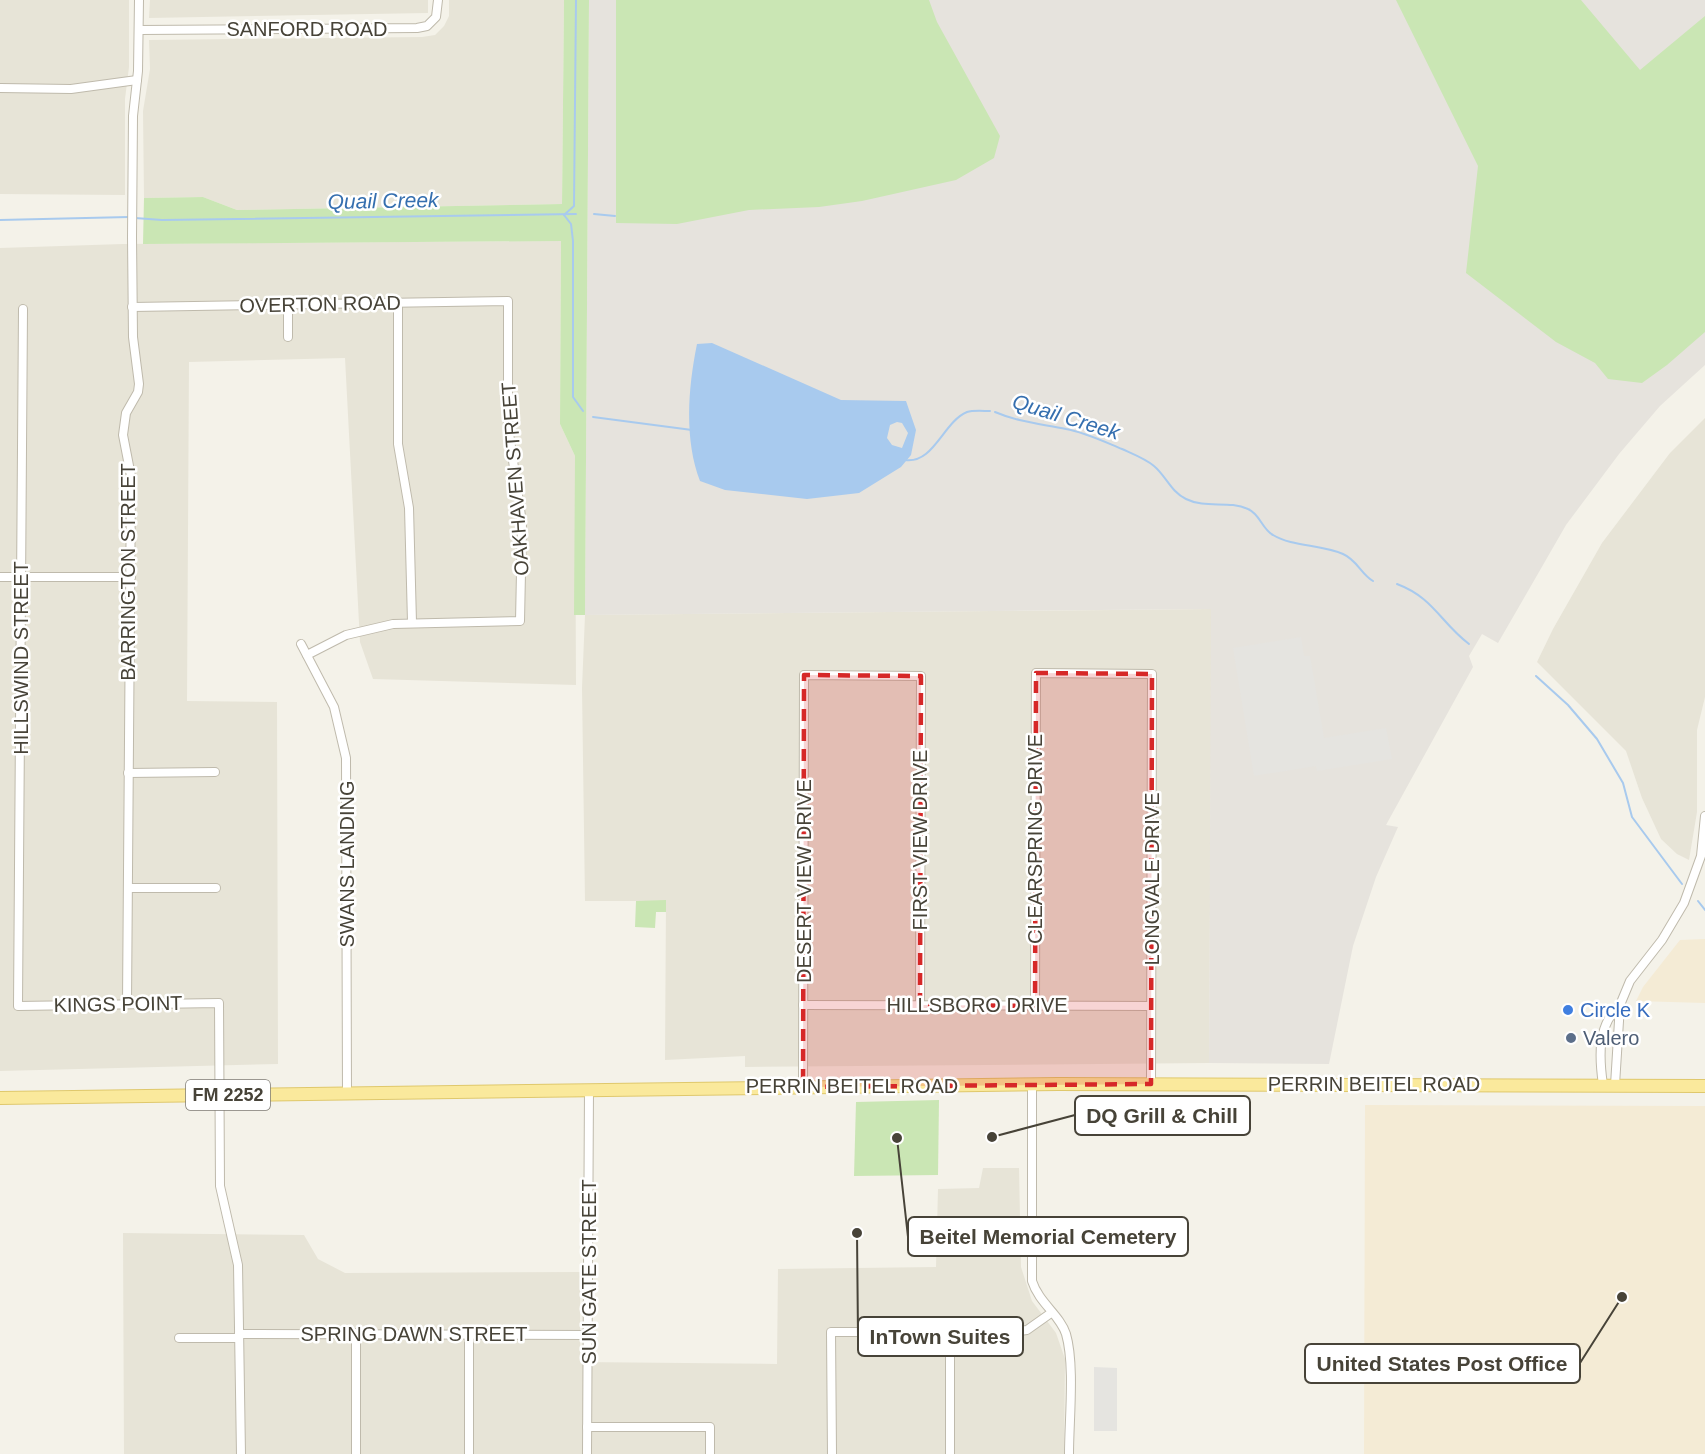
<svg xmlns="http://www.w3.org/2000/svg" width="1705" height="1454" font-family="Helvetica,sans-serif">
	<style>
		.residential { fill: #e7e4d7 }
		.commercial { fill: #f4ebd5 }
		.industrial { fill: #e6e3dd }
		.green { fill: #cae6b4 }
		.parking { fill: #e5e4e0 }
		.water { fill: #a8caee; fill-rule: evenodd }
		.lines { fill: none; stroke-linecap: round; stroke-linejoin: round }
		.stream { stroke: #a8caee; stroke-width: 2 }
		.minor-casing { stroke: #bfbaac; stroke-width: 10 }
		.primary-casing { stroke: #dfc86c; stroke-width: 14 }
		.minor { stroke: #fff; stroke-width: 8 }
		.primary { stroke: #fae99c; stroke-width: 12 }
		.marked { fill: #d62828; fill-opacity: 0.2; stroke: #d62828; stroke-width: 4.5; stroke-dasharray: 12 8; stroke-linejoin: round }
		.shop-dot { fill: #3f7fe0; stroke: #fff; stroke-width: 2 }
		.service-dot { fill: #5c6f8a; stroke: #fff; stroke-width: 2 }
		.labels { text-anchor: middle; stroke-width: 5; stroke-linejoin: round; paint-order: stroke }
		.shield { fill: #fff; stroke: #7e7b74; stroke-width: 1.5 }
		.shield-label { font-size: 18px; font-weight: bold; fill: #474338 }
		.street-label { font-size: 20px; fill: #474338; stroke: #fff }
		.shop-label { font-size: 20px; fill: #366cbe; stroke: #fff; text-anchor: start }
		.service-label { font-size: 20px; fill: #4e5e75; stroke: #fff; text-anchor: start }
		.water-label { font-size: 21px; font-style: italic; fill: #356faf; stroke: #fff }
		.leader { fill: none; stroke: #474338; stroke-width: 2 }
		.callout-dot { fill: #474338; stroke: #fff; stroke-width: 2 }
		.callout { fill: #fff; stroke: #474338; stroke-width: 2 }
		.callout-label { font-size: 21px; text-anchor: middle; font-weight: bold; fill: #474338 }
	</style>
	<rect width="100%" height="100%" fill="#f4f2e9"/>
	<g class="residential">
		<polygon points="0,0 129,0 129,67 125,99 125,195 0,194"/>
		<polygon points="150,0 428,0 428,13 149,18"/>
		<polygon points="449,0 564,0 562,204 237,210 203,197 144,198 143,111 150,69 149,40 422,37 435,35 444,26 449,16"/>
		<polygon points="561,241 560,424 575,456 576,685 373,679 360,642 345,358 189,362 187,701 277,702 278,1064 0,1071 0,248 123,244"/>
		<polygon points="1705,418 1705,697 1697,730 1697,812 1689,860 1677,854 1661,839 1642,798 1626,751 1537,662 1553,629 1602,543 1670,453"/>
		<polygon points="1212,609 1209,1063 745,1067 745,1056 665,1060 666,901 585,901 582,688 585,615"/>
		<polygon points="983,1168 1019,1168 1021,1267 1032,1301 1056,1333 1065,1359 1064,1454 124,1454 123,1233 304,1235 318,1259 345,1273 580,1272 580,1362 777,1364 778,1269 936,1267 938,1189 979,1188"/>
	</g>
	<g class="commercial">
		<polygon points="1705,939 1705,1003 1636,1001 1643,987 1680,940"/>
		<polygon points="1365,1105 1705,1106 1705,1454 1364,1454"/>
	</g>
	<polygon class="industrial" points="589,0 1705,0 1705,365 1660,406 1619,454 1566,525 1498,643 1482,634 1469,656 1473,667 1386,825 1398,827 1376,877 1353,946 1329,1064 1209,1063 1211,609 585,615"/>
	<g class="green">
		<polygon points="564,0 589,0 585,615 574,615 575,456 560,424 561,241 143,244 144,198 203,197 237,210 562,204"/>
		<polygon points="616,0 929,0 937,22 1000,136 994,158 956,180 862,201 819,207 749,210 677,224 616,223"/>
		<polygon points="1396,0 1581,0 1640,70 1705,16 1705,332 1667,365 1642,383 1608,379 1595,363 1556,342 1466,273 1478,166"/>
		<polygon points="666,900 666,912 656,912 655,928 635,927 636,901"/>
		<polygon points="939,1100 938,1175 854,1176 856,1102"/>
	</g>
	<g class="parking">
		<polygon points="1301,637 1304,656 1310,656 1324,738 1386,728 1392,759 1317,771 1316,766 1254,776 1233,648"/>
		<polygon points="1094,1367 1117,1368 1117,1431 1094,1431"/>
	</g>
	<path class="water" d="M712,343L841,400L906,401L916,430L911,455L901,467L859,493L807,499L725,490L700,481C684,439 688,388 697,344ZM897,422L902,423L908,433L902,448L892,445L887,438L890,425Z"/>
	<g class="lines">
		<g class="stream">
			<polyline points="594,214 615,216"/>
			<polyline points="564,215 574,206 576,0"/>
			<polyline points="564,215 571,224 573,241 573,397 583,411"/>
			<polyline points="135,218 162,220 576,214"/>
			<polyline points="0,220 129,217"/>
			<path d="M995,412C1018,422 1042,424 1066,429C1084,432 1105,442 1122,449C1133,454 1146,459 1154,466C1166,476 1171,492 1186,499C1206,509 1228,500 1248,509C1260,514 1262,529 1273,535C1293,547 1321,544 1343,554C1357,560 1361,574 1373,581"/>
			<polyline points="593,417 692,430"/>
			<path d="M905,460C934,464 943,422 967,412C973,410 983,411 990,411"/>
			<path d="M1397,584C1434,598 1440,622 1469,644"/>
			<polyline points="1536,676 1568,705 1597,739 1623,783 1632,817 1682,884"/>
			<polyline points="1698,901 1705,910"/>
		</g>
		<g class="minor-casing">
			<g id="minor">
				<polyline points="139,30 417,28 427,26 436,17 438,0"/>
				<polyline points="0,88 71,89 137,80"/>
				<polyline points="398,303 398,444 409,508 412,622"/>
				<polyline points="288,304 288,337"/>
				<polyline points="132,307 508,301 508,426 522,523 520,621 393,624 346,635 307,655"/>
				<polyline points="23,309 18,1006 219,1003 220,1186 238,1265 241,1454"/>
				<polyline points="0,577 131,577"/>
				<polyline points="301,644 334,707 346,758 347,1094"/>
				<polyline points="128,773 215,772"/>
				<polyline points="128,888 216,888"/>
				<polyline points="127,1004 131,476 123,435 126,413 138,392 139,384 133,337 132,237 133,116 138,71 139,0"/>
				<polyline points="803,1005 1151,1006"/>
				<polyline points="1035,1006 1036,673 1152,674 1151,1084"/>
				<path d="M1032,1085V1281C1039,1303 1060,1315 1066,1334C1075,1365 1069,1420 1069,1454"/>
				<path d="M1603,1085C1599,1057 1597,1025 1620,1005"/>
				<polyline points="1615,1085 1620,1005 1630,981 1662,940 1684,903 1701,856 1705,816"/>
				<polyline points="803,1087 804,675 921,676 920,1005"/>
				<polyline points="950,1332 950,1454"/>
				<polyline points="356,1333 356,1454"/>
				<polyline points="239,1334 589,1335"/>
				<polyline points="469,1334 469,1454"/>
				<polyline points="179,1338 239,1338"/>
				<polyline points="587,1427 710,1427 710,1454"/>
				<polyline points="587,1454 589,1089"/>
				<polyline points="832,1454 831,1332 1011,1332 1027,1330 1051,1313"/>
			</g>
		</g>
		<g class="primary-casing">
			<polyline id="primary" points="0,1098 1058,1084 1705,1086"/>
		</g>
		<use href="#minor" class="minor"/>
		<use href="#primary" class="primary"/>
	</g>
	<path class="marked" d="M1036,673L1152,674L1151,1084L803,1087L804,675L921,676L920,1005L1035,1006Z"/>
	<circle class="shop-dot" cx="1568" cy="1010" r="6"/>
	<circle class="service-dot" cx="1571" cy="1038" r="6"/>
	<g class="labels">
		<rect class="shield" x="186" y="1080" width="84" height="30" rx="4.5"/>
		<g class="shield-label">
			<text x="228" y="1101">FM 2252</text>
		</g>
		<g class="street-label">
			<text x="307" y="36">SANFORD ROAD</text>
			<text transform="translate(320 304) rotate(-1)" y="7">OVERTON ROAD</text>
			<text transform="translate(515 479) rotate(-94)" y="7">OAKHAVEN STREET</text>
			<text transform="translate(128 572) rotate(-90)" y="7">BARRINGTON STREET</text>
			<text transform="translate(21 658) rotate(-90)" y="7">HILLSWIND STREET</text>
			<text transform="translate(1035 839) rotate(-90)" y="7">CLEARSPRING DRIVE</text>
			<text transform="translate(920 840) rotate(-90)" y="7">FIRST VIEW DRIVE</text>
			<text transform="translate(347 864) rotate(-90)" y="7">SWANS LANDING</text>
			<text transform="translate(1152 879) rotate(-90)" y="7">LONGVALE DRIVE</text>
			<text transform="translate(804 881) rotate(-90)" y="7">DESERT VIEW DRIVE</text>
			<text transform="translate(118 1004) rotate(-1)" y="7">KINGS POINT</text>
			<text x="977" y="1012">HILLSBORO DRIVE</text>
			<text x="1374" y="1091">PERRIN BEITEL ROAD</text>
			<text x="852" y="1093">PERRIN BEITEL ROAD</text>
			<text transform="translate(589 1272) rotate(-90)" y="7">SUN GATE STREET</text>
			<text x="414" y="1341">SPRING DAWN STREET</text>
		</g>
		<g class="shop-label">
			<text x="1580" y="1017">Circle K</text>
		</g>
		<g class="service-label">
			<text x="1583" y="1045">Valero</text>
		</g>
		<g class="water-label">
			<text transform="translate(383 201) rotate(-1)" y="7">Quail Creek</text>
			<text transform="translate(1066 417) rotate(17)" y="7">Quail Creek</text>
		</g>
	</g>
	<path class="leader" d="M992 1137L1075 1115M897 1138L908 1237M857 1233L858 1336M1622 1297L1580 1363"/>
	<g class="callout-dot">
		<circle cx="992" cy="1137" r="6"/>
		<circle cx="897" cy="1138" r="6"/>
		<circle cx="857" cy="1233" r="6"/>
		<circle cx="1622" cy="1297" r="6"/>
	</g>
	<g class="callout">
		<rect x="1075" y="1096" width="175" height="39" rx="6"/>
		<rect x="908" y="1217" width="280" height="39" rx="6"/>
		<rect x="858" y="1317" width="165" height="39" rx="6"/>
		<rect x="1305" y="1344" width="275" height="39" rx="6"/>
	</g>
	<g class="callout-label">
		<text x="1162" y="1123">DQ Grill &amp; Chill</text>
		<text x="1048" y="1244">Beitel Memorial Cemetery</text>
		<text x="940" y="1344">InTown Suites</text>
		<text x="1442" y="1371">United States Post Office</text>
	</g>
</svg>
